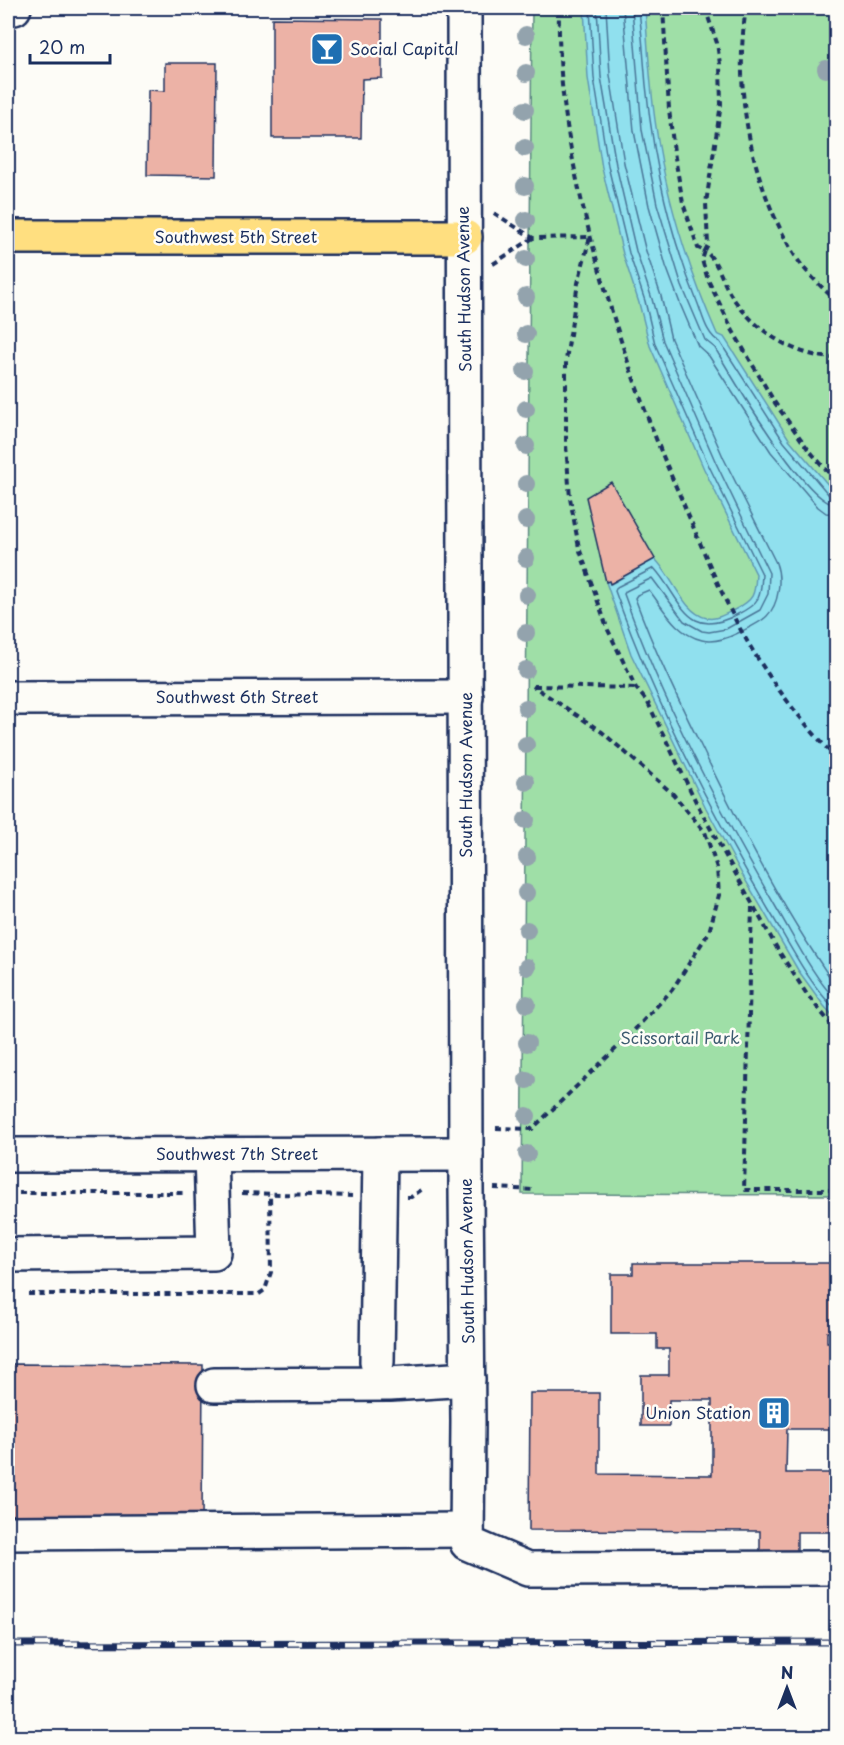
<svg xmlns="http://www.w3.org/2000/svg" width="844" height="1745" font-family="'Playpen Sans',sans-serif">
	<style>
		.green { fill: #9fdfa7; stroke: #5d8782; stroke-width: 1.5 }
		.water { fill: #90e0ee; stroke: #6199b4; stroke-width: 1.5 }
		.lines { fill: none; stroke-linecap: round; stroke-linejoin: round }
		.shore { stroke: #4a7698; stroke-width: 1.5 }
		.building { fill: #ecb2a6; stroke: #1b2f5e; stroke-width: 1.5 }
		.minor-casing { stroke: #1b2f5e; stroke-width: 38 }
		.major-casing { stroke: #1b2f5e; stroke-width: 38 }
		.path { stroke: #1b2f5e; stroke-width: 4; stroke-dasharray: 6 4.5; stroke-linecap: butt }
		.minor { stroke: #fdfcf7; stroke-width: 33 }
		.major { stroke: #ffdf80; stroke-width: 33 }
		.rail-casing { stroke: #1b2f5e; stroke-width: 7 }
		.rail { stroke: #fdfcf7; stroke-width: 4.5; stroke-dasharray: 14; stroke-linecap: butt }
		.tree { fill: #93a3ad }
		.labels { text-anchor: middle; stroke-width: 5; stroke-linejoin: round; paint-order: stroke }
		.poi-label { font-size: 16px; fill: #1b2f5e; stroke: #fdfcf7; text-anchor: start }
		.street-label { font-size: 16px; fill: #1b2f5e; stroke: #fdfcf7 }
		.park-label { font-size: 16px; fill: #3c5b70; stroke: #fdfcf7 }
	</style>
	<rect width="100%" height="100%" fill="#fdfcf7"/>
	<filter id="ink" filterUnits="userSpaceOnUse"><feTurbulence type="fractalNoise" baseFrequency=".0167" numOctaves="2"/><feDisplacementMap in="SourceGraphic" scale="12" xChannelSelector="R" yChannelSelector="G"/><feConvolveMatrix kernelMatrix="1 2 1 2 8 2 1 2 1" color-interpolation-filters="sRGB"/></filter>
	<g filter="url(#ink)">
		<polygon class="green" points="532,8 836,8 836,1195 522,1194"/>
		<path class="water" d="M584,8H645C648,47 650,88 656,127C666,198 688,268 717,334L724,337L789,439L836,494V1019L824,1006L798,970L743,876L706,808L631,654L606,582L609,581L611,584L655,559C672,575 683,613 707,618C716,620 726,614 734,610C754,600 755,595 756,574L704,469L650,346L639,303L623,254L602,168L588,78Z"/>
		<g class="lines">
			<g class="shore">
				<path d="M590,8L594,78L608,166L629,253L645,301L655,344L709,466L762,574C761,597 760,603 738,614C686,642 682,599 654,568L617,587L615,591C655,703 710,810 770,912C790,945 808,983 836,1010"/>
				<path d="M597,8L601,77L616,165L636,251L652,299L663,341L716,463L769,573L768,594L760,610L726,629L709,632L702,631L684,621L652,578L626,591L624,594C663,704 719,809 777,909C795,939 812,975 836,1000"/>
				<path d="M606,8L610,75L624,163L645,248L661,296L671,339L724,459L776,563C782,579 779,604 767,616C759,624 748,628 738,633C728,638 714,643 702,640C676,634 664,609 649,590L637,595L635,598C654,650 678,699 702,748C741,830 784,912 836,986"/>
				<polyline points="623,8 634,131 649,206 666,266 681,306 698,346 709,356 771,452 818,507 826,513 836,514"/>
				<path d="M632,8L642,130L657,204L682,286L705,340L715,348C732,377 806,503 836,505"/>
				<path d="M639,8C640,21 642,35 643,49C649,138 664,221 698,304C703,317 707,336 720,342L784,442L829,495L836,498"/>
			</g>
		</g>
		<g class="building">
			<polygon points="272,18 382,19 382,78 362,79 361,138 272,138"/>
			<polygon points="165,63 217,63 216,176 147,175 148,90 165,91"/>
			<polygon points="611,482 655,559 610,584 609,581 606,582 586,497"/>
			<polygon points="633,1263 836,1263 836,1332 827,1332 827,1342 836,1342 836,1429 787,1429 786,1473 836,1473 836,1532 797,1532 797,1563 760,1563 760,1531 529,1530 530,1393 599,1393 599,1474 712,1475 712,1400 669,1400 669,1426 641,1426 641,1375 669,1375 669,1349 657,1349 657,1334 611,1334 611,1274 633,1274"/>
			<polygon points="12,1364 203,1365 202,1524 10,1522"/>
		</g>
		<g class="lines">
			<g class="minor-casing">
				<g id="minor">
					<polyline points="8,8 14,8"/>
					<polyline points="464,8 466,1188 468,1421 467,1543 528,1569 836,1568"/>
					<polyline points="8,698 466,697"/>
					<polyline points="8,1155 466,1154"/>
					<polyline points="8,1255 214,1253 211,1154"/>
					<polyline points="377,1362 380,1154"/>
					<polyline points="214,1385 390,1384 468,1379"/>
					<polyline points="8,1533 467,1530"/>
				</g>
			</g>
			<g class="major-casing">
				<polyline id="major" points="8,237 465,237"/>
			</g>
			<g class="path">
				<path d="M559,8C557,102 577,194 604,285C625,358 650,429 681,498C699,540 716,583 737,623C763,672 798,718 836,758"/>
				<polyline points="663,8 669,109 674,152 683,203 698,248 705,251 702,260 708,280 733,331 775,403 808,449 836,481"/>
				<path d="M705,8L717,43L720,64L721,104L706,203L708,245L705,251C718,261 722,281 731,295C754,330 794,357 836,358"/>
				<path d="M746,8C735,79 746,154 776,220C784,236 792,254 804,268C814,280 825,290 836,301"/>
				<polyline points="494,213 533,238 590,237 578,283 566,360 566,445 570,498 579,548 608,630 636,688 648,703 698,806 778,950 808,996 831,1024 836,1028"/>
				<polyline points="493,264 533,238"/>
				<polyline points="534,686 636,688"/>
				<polyline points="752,907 744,1190 836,1190"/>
				<polyline points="496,1128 532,1129 625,1040 672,990 709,932 719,895 717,868 705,832 673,794 602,732 533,686"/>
				<polyline points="494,1188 534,1190"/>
				<polyline points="19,1193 184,1193"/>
				<polyline points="242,1193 352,1196"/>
				<polyline points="407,1197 411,1197 424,1188"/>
				<polyline points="28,1294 259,1294 265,1290 271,1272 270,1193"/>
			</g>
			<use href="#minor" class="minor"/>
			<use href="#major" class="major"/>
			<g class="rail-casing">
				<polyline id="rail" points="8,1644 836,1642"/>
			</g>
			<use href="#rail" class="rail"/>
		</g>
		<g class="tree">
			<circle cx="526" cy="35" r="9"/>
			<circle cx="826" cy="69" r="9"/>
			<circle cx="526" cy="73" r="9"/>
			<circle cx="525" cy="110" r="9"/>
			<circle cx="525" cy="148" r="9"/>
			<circle cx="525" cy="186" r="9"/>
			<circle cx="526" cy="220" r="9"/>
			<circle cx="526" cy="259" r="9"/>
			<circle cx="526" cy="297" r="9"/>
			<circle cx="526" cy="334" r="9"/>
			<circle cx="525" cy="371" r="9"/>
			<circle cx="526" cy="409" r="9"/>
			<circle cx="526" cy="446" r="9"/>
			<circle cx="526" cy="484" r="9"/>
			<circle cx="526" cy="520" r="9"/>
			<circle cx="526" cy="558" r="9"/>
			<circle cx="527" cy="595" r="9"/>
			<circle cx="526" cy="633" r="9"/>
			<circle cx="526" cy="670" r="9"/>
			<circle cx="526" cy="708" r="9"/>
			<circle cx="526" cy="745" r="9"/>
			<circle cx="526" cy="782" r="9"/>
			<circle cx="526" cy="820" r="9"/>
			<circle cx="527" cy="857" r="9"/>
			<circle cx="526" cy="893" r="9"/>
			<circle cx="527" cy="930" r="9"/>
			<circle cx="527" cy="967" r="9"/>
			<circle cx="527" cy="1004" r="9"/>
			<circle cx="527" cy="1043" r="9"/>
			<circle cx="527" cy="1080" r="9"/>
			<circle cx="527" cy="1116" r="9"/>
			<circle cx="527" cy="1154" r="9"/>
		</g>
	</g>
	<defs>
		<g id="bar-square" transform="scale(1.725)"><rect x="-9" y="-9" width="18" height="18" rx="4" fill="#1f6fb2" stroke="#fdfcf7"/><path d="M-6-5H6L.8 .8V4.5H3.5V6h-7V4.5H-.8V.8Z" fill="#fff"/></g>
		<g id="building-square" transform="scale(1.725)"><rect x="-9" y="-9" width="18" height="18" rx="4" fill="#1f6fb2" stroke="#fdfcf7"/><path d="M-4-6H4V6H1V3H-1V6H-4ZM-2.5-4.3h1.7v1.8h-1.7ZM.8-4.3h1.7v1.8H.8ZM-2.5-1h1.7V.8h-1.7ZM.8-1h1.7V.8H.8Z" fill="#fff"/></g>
	</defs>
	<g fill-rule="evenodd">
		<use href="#bar-square" x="327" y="49"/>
		<use href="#building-square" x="774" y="1413"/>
	</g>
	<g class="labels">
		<g class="poi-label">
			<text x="350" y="55">Social Capital</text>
			<text x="751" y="1419" text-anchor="end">Union Station</text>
		</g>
		<g class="street-label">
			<text x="236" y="243">Southwest 5th Street</text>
			<text transform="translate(464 289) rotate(-91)" y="6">South Hudson Avenue</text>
			<text x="237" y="703">Southwest 6th Street</text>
			<text transform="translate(466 775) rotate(-90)" y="6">South Hudson Avenue</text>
			<text x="237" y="1160">Southwest 7th Street</text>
			<text transform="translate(467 1261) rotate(-91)" y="6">South Hudson Avenue</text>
		</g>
		<g class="park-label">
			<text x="680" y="1044">Scissortail Park</text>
		</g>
	</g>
	<rect width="844" height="1745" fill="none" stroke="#fdfcf7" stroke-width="30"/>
	<rect x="15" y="15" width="814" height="1715" fill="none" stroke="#1b2f5e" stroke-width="2" filter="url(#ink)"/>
	<g transform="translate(787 1688)" stroke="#fdfcf7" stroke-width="4.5" paint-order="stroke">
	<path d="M0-4.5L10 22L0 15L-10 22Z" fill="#1b2f5e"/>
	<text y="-9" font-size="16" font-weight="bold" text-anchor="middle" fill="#1b2f5e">N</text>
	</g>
	<path d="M30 54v9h80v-9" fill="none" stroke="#1b2f5e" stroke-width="3"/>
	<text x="39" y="54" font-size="18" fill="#1b2f5e" stroke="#fdfcf7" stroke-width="4.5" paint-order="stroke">20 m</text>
</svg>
